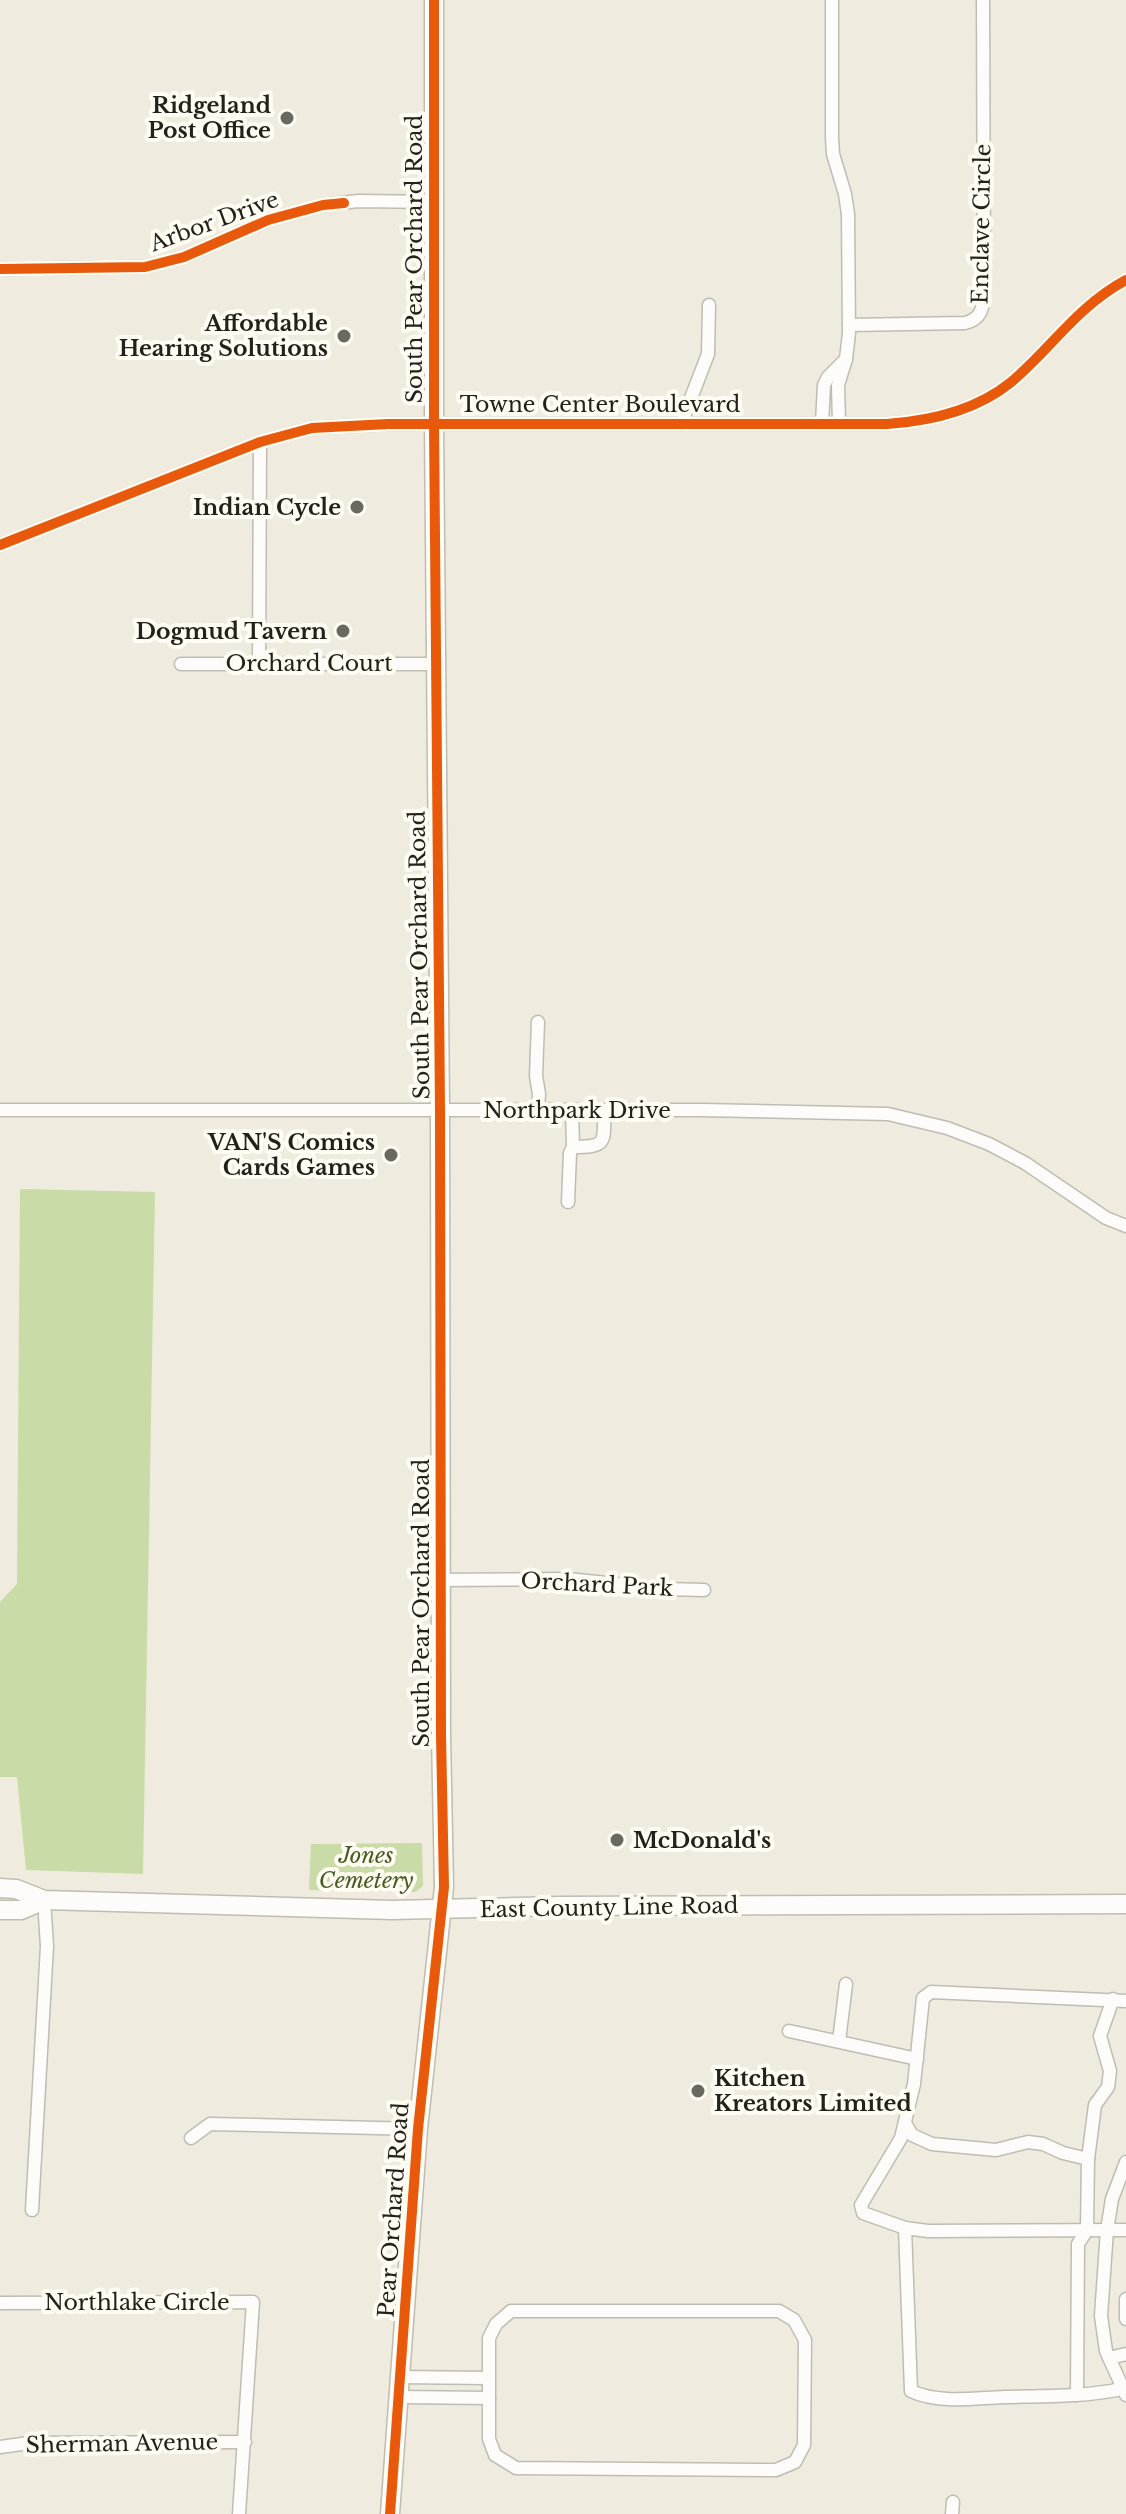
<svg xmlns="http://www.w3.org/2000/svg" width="1126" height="2514" font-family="'Libre Baskerville',serif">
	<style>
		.green { fill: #c9dba6 }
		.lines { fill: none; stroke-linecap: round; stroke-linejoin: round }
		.street-casing { stroke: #bfbcb2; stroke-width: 15 }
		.secondary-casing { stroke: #bfbcb2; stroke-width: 21 }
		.street { stroke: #fdfcfa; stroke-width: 12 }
		.secondary { stroke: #fdfcfa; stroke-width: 18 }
		.cycleway-casing { stroke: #fffcf3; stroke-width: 15 }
		.cycleway { stroke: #e8590c; stroke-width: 10 }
		.poi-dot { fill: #6b685e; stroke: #fffcf3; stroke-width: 3 }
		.labels { text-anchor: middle; stroke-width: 8; stroke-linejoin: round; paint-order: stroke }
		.poi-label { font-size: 22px; font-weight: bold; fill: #242119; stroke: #fffcf3; text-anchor: end }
		.street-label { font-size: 22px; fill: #242119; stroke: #fffcf3 }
		.park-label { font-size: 22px; font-style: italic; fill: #455c20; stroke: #fffcf3 }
	</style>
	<rect width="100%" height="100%" fill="#efecdf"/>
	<g class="green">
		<polygon points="20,1189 155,1192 143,1874 26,1870 17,1777 0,1777 0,1602 17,1584"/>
		<polygon points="422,1843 423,1886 415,1892 309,1890 311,1844"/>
	</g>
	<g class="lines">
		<g class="street-casing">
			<g id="street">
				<polyline points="832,0 832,138 833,154 845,194 848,214 849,333 846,359"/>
				<polyline points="0,269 145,267 184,257 268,220 323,205 358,201 434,202"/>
				<path d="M849,325L965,323C981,319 983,309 984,294L983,0"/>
				<polyline points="822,423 824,385 828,377 846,359 838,385 839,423"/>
				<polyline points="681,424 708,354 709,305"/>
				<path d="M0,545L260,442L312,428L388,424H887C930,421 975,411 1010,383C1052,348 1075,308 1126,280"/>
				<polyline points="181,664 437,664"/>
				<polyline points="259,664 260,442"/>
				<polyline points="538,1022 536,1076 539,1094 538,1110"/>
				<polyline points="0,1110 701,1110 888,1114 947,1128 989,1144 1025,1163 1106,1218 1126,1226"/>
				<path d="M573,1147C608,1147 604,1142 604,1110"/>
				<polyline points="568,1202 570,1153 573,1147 572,1110"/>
				<polyline points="442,1580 568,1579 664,1589 704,1590"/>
				<polyline points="789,2031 917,2059"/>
				<polyline points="839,2041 846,1984"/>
				<polyline points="905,2123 912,2135 932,2144 996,2150 1028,2142 1043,2144 1063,2153 1088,2159"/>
				<polyline points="191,2138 210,2124 418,2129"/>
				<polyline points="32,2210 47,1946 44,1900"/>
				<polyline points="905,2228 928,2231 1126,2230"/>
				<polyline points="1126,2299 1126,2319"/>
				<polyline points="0,2303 253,2302 239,2514"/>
				<polygon points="511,2311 779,2311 794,2320 805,2340 804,2445 795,2462 776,2470 516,2468 495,2455 489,2439 489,2338 496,2324"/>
				<polyline points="1109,2358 1126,2354"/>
				<polyline points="400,2377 488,2378"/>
				<path d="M1122,2389C1083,2397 1043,2396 1004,2397C974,2398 939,2404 911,2391L905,2228L863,2213L861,2205L901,2138L914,2084L923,1998L931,1992L1126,2001"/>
				<polyline points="1077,2395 1078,2244 1087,2230 1088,2159 1095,2105 1108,2087 1110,2071 1100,2036 1113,1999"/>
				<polyline points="1126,2395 1106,2351 1101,2316 1107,2230 1112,2199 1126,2162"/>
				<polyline points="398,2397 489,2398"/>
				<polyline points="0,2447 29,2443 245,2442"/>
				<polyline points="952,2514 953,2502"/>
			</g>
		</g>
		<g class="secondary-casing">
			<g id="secondary">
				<polyline points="0,1888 16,1889 44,1900 392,1910 561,1906 1126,1904"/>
				<polyline points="0,1910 21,1910 44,1900"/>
				<polyline points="390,2514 418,2129 444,1887 441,1735 440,1110 434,424 434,0"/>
			</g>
		</g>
		<use href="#street" class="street"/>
		<use href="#secondary" class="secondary"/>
		<g class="cycleway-casing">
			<g id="cycleway">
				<polyline points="0,269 145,267 184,257 268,220 323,205 344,203"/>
				<path d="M0,545L260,442L312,428L388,424H887C930,421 975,411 1010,383C1052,348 1075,308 1126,280"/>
				<polyline points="390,2514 418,2129 444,1887 441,1735 440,1110 434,424 434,0"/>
			</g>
		</g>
		<use href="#cycleway" class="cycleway"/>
	</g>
	<g class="poi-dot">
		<circle cx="287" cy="118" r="8"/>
		<circle cx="344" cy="336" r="8"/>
		<circle cx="357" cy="507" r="8"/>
		<circle cx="343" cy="631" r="8"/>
		<circle cx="391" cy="1155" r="8"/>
		<circle cx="617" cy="1840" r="8"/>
		<circle cx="698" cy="2091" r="8"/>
	</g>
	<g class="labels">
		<g class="poi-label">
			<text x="271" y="113">Ridgeland<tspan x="271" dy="25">Post Office</tspan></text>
			<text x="328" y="331">Affordable<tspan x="328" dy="25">Hearing Solutions</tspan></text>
			<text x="341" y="515">Indian Cycle</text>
			<text x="327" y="639">Dogmud Tavern</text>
			<text x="375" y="1150">VAN'S Comics<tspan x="375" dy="25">Cards Games</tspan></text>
			<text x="633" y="1848" text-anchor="start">McDonald's</text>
			<text x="714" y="2086" text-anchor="start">Kitchen<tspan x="714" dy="25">Kreators Limited</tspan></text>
		</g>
		<g class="street-label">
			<text transform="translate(214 221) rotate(-20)" y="8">Arbor Drive</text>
			<text transform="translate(981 224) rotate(-89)" y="8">Enclave Circle</text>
			<text transform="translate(414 259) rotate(-90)" y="8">South Pear Orchard Road</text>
			<text x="600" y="412">Towne Center Boulevard</text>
			<text x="309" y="671">Orchard Court</text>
			<text transform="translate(419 955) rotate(-91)" y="8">South Pear Orchard Road</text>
			<text x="577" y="1118">Northpark Drive</text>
			<text transform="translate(597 1584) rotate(3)" y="8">Orchard Park</text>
			<text transform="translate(421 1603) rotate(-90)" y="8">South Pear Orchard Road</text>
			<text transform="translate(609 1907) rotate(-1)" y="8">East County Line Road</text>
			<text transform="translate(393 2210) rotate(-86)" y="8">Pear Orchard Road</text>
			<text x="137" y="2310">Northlake Circle</text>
			<text transform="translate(122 2443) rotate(-1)" y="8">Sherman Avenue</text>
		</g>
		<g class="park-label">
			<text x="366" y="1863">Jones<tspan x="366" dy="25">Cemetery</tspan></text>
		</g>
	</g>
</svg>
